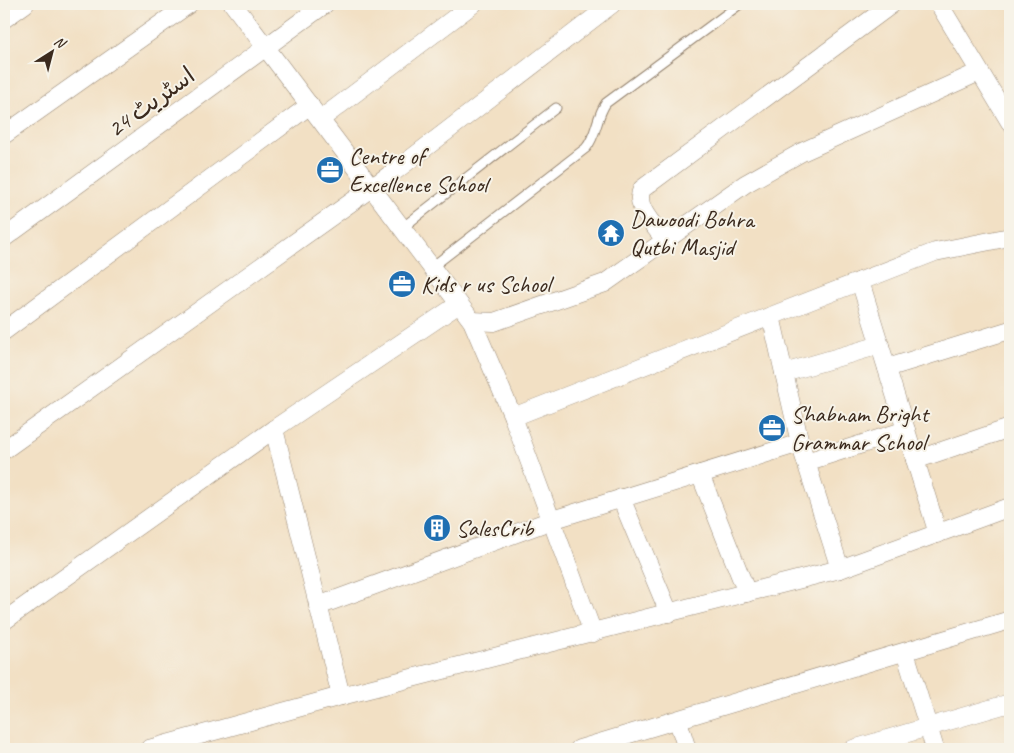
<svg xmlns="http://www.w3.org/2000/svg" width="1014" height="753" font-family="Caveat,'Playpen Sans Arabic',sans-serif">
	<style>
		.lines { fill: none; stroke-linecap: round; stroke-linejoin: round }
		.lane-casing { stroke: #968571; stroke-width: 11 }
		.street-casing { stroke: #968571; stroke-width: 19 }
		.lane { stroke: #fff; stroke-width: 9 }
		.street { stroke: #fff; stroke-width: 18 }
		.labels { text-anchor: middle; stroke-width: 4; stroke-linejoin: round; paint-order: stroke }
		.street-label { font-size: 24px; fill: #3b2a1e; stroke: #f7f3e8 }
		.poi-label { font-size: 24px; fill: #3b2a1e; stroke: #f7f3e8; text-anchor: start }
	</style>
	<rect width="100%" height="100%" fill="#f7f3e8"/>
	<filter id="ink" filterUnits="userSpaceOnUse"><feTurbulence type="fractalNoise" baseFrequency=".02" numOctaves="2"/><feDisplacementMap in="SourceGraphic" scale="10" xChannelSelector="R" yChannelSelector="G"/><feConvolveMatrix kernelMatrix="1 2 1 2 8 2 1 2 1" color-interpolation-filters="sRGB"/></filter>
	<filter id="wash" filterUnits="userSpaceOnUse"><feTurbulence type="fractalNoise" baseFrequency=".0096" numOctaves="4" result="noise"/><feDisplacementMap in="SourceGraphic" scale="20" xChannelSelector="R" yChannelSelector="G"/><feGaussianBlur stdDeviation="1.12" result="paint"/><feColorMatrix in="noise" values="0 0 0 0 0 0 0 0 0 0 0 0 0 0 0 0 0 1.4 0 .05"/><feComposite in="paint" operator="in"/></filter>
	<g filter="url(#wash)">
		<rect width="100%" height="100%" fill="#f2e0c4"/>
	</g>
	<g filter="url(#ink)">
		<g class="lines">
			<g class="lane-casing">
				<g id="lane">
					<polyline points="402,228 556,108"/>
					<path d="M432,267L586,148C597,135 596,117 606,103L740,4"/>
				</g>
			</g>
			<g class="street-casing">
				<g id="street">
					<polyline points="233,4 472,321 513,417 593,633"/>
					<polyline points="939,4 1010,122"/>
					<polyline points="4,19 25,4"/>
					<polyline points="321,119 473,4"/>
					<polyline points="4,135 189,4"/>
					<polyline points="4,238 325,4"/>
					<path d="M666,241C656,227 633,207 642,189L892,4"/>
					<polyline points="860,281 938,534"/>
					<polyline points="771,316 935,252 1010,237"/>
					<polyline points="472,321 494,322 605,283 745,184 802,152 979,72"/>
					<polyline points="4,331 310,105"/>
					<polyline points="887,368 1010,330"/>
					<polyline points="784,373 880,345"/>
					<polyline points="513,417 771,316 800,443 840,569"/>
					<polyline points="274,429 341,696"/>
					<polyline points="4,450 395,171 612,4"/>
					<polyline points="915,460 1010,428"/>
					<polyline points="806,462 906,430"/>
					<polyline points="700,474 747,593"/>
					<polyline points="621,498 669,613"/>
					<polyline points="318,606 552,520 800,443"/>
					<polyline points="4,621 274,429 459,304"/>
					<polyline points="905,652 935,749"/>
					<polyline points="678,721 687,749"/>
					<polyline points="149,749 341,696 840,569 1010,507"/>
					<polyline points="579,749 1010,620"/>
					<polyline points="853,749 1010,703"/>
				</g>
			</g>
			<use href="#lane" class="lane"/>
			<use href="#street" class="street"/>
		</g>
	</g>
	<defs>
		<g id="office-disc" transform="scale(1.4375)"><circle r="9.5" fill="#1f6fb2" stroke="#f7f3e8"/><path d="M-6-3h4V-5.5h4V-3h4V5H-6ZM-1-4.5V-3h2v-1.5ZM-6 0V1H6V0Z" fill="#fff"/></g>
		<g id="temple-disc" transform="scale(1.4375)"><circle r="9.5" fill="#1f6fb2" stroke="#f7f3e8"/><path d="M0-6L5-2H3V0L6.5 2.5H4V6H1.5V3h-3V6H-4V2.5H-6.5L-3 0V-2H-5Z" fill="#fff"/></g>
		<g id="building-disc" transform="scale(1.4375)"><circle r="9.5" fill="#1f6fb2" stroke="#f7f3e8"/><path d="M-4-6H4V6H1V3H-1V6H-4ZM-2.5-4.3h1.7v1.8h-1.7ZM.8-4.3h1.7v1.8H.8ZM-2.5-1h1.7V.8h-1.7ZM.8-1h1.7V.8H.8Z" fill="#fff"/></g>
	</defs>
	<g fill-rule="evenodd">
		<use href="#office-disc" x="330" y="170"/>
		<use href="#temple-disc" x="611" y="233"/>
		<use href="#office-disc" x="402" y="284"/>
		<use href="#office-disc" x="772" y="428"/>
		<use href="#building-disc" x="437" y="528"/>
	</g>
	<g class="labels">
		<g class="street-label">
			<text transform="translate(151 102) rotate(-36)" y="8">اسٹریٹ 24</text>
		</g>
		<g class="poi-label">
			<text x="349" y="164">Centre of<tspan x="349" dy="28">Excellence School</tspan></text>
			<text x="630" y="227">Dawoodi Bohra<tspan x="630" dy="28">Qutbi Masjid</tspan></text>
			<text x="421" y="292">Kids r us School</text>
			<text x="791" y="422">Shabnam Bright<tspan x="791" dy="28">Grammar School</tspan></text>
			<text x="456" y="536">SalesCrib</text>
		</g>
	</g>
	<rect width="1014" height="753" fill="none" stroke="#f7f3e8" stroke-width="20"/>
	<g transform="translate(52 52) rotate(36)" stroke="#f7f3e8" stroke-width="4" paint-order="stroke">
	<path d="M0-4L9 19L0 12L-9 19Z" fill="#3b2a1e"/>
	<text y="-8" font-size="14" font-weight="bold" text-anchor="middle" fill="#3b2a1e">N</text>
	</g>
</svg>
